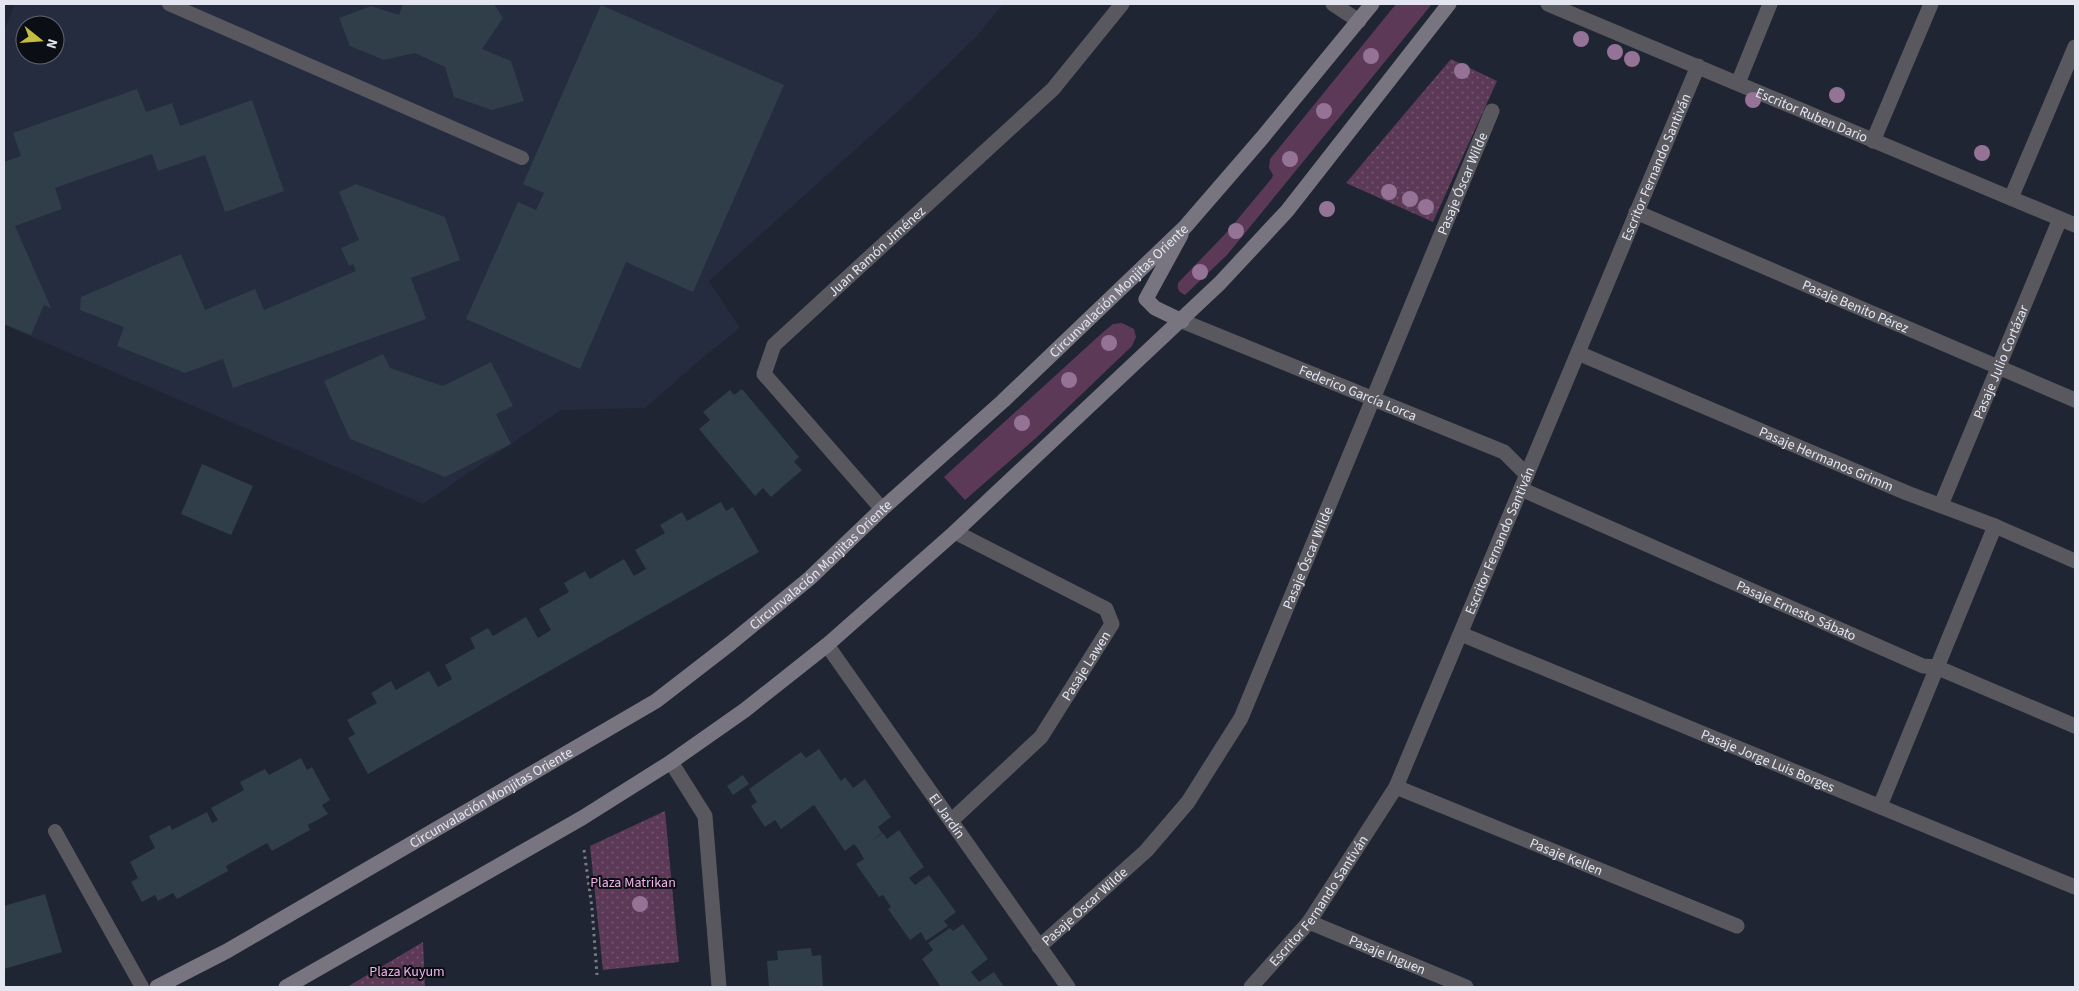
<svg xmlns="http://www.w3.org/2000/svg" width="2079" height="991" font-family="'Source Sans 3',sans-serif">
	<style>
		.built { fill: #252c3f; fill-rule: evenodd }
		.grass { fill: #5c3a57 }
		.park { fill: url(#park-dots) }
		.building { fill: #2f3e48 }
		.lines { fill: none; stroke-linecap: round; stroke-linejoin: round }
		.path { stroke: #777c87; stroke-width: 3; stroke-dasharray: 2.5 4; stroke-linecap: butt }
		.lane { stroke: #5a585f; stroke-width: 14 }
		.street { stroke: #5a585f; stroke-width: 15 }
		.secondary { stroke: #787580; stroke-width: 15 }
		.tree { fill: #947397 }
		.labels { text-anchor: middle; stroke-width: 4; stroke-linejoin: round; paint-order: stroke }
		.street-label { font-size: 14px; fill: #e3e6f0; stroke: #0b0e14 }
		.park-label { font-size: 14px; fill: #f3b3e9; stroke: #0b0e14 }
	</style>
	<defs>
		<pattern id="park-dots" width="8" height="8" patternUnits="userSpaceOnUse" patternTransform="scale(1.25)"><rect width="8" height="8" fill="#5c3a57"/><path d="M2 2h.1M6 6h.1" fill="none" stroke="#73566f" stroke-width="1.8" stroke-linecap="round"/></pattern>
	</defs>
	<rect width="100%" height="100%" fill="#1f2532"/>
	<path class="built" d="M15,4H1003L977,36L915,96L709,281L740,328L706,355L645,408L561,410L423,504L4,325V30ZM25,25H55V55H25Z"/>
	<g class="grass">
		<path d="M1396,4H1432L1227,255L1185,295C1179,292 1177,290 1178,283L1227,232L1272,178L1273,175L1269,168L1270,159Z"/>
		<polygon points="1122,323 1134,329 1136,337 1132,346 1037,437 965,500 944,477 1102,333 1113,324"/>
	</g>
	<g class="park">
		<polygon points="1451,59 1497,81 1433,222 1346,183"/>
		<polygon points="665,811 679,962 603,970 590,846"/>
		<polygon points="423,942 425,987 347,987"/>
	</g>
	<g class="building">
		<polygon points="403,4 494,4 503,18 482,49 511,61 524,101 492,110 454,97 445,67 415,53 384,60 350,46 339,18 371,6 399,15"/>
		<polygon points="601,5 784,85 693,292 626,262 580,369 466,319 518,202 536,210 544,193 523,184"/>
		<polygon points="137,89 146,112 172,103 180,126 252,100 284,191 225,212 205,155 158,171 152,154 55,188 62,209 15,226 51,308 44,305 31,335 4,324 4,162 21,156 13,133"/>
		<polygon points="356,184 445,217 460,260 411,278 426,319 233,388 223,359 185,373 117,346 124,327 80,310 81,297 181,254 205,310 255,289 264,310 356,271 353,264 349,266 341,248 359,240 339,192"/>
		<polygon points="383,354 390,368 443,386 491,362 513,406 496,414 511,444 445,477 350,439 324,381"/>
		<polygon points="742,389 799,457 794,462 802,470 771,497 763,488 755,496 699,429 710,420 703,412 730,390 734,395"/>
		<polygon points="202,464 253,486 231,535 181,514"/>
		<polygon points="721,502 726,511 733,507 759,552 368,774 348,738 355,734 347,720 377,703 371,693 391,681 396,690 429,671 438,687 452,679 445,665 475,648 470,638 488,628 493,636 526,617 538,638 551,630 539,609 569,592 564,583 585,571 590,579 624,559 634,576 646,569 635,550 665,533 660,525 682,512 687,521"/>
		<polygon points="819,749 841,781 845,777 853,788 865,779 891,817 878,827 882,833 870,842 883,833 887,839 899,830 924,867 909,878 915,885 929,875 956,912 944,921 948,926 926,941 921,932 910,940 888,909 891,907 883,895 879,897 856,864 864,859 859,850 854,844 845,851 814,805 781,829 775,820 765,827 751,806 757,802 749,789 801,752 806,758"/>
		<polygon points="301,758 307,770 312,767 330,800 322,805 328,814 308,825 310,830 272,851 267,843 226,866 228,871 177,899 173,893 158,901 155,895 142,902 131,882 138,878 130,862 155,848 149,836 170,825 172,830 207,812 212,823 218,820 211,808 244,790 240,782 265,769 269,775"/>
		<polygon points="743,775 749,784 733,795 727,786"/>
		<polygon points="45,894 62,952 4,969 4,906"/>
		<polygon points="963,924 988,959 971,972 979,982 994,972 1004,987 941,987 922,959 933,950 928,943 950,928 953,931"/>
		<polygon points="811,948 812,956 821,955 823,987 769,987 767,961 778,960 777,951"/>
	</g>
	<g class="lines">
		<polyline class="path" points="584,850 592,908 597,975"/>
		<g class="lane">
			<polyline points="169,4 522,158"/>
			<polyline points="55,831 142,987"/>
		</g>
		<g class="street">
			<polyline points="1333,4 1359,21"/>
			<path id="s1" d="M1548,4L2075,225"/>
			<polyline points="1738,83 1770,4"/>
			<polyline points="1873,141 1931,4"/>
			<polyline points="2011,198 2075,47"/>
			<path id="s2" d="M1636,212L2075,400"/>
			<path id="s3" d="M1182,321L1504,452L1527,475"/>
			<path id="s4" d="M1578,353L1907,493L1995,526L2075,561"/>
			<path id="s5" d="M1521,489L1923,666L1936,667L2075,726"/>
			<path id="s6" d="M1941,505L2060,219"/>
			<path id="s7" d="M882,509L764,374L774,345L1053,89L1122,4"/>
			<path id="s8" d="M1461,634L2075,887"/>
			<path id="s9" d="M827,645L1068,987"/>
			<polyline points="671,762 705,816 719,987"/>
			<path id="s10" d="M1396,787L1737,926"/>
			<polyline points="1880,806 1995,526"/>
			<path id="s11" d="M952,820L1041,737L1112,624L1106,609L955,532"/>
			<path id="s12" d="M1309,922L1466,987"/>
			<path id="s13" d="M1039,947L1146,851L1188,802L1241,718L1492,111"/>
			<path id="s14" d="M1251,987L1309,922L1396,787L1698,66"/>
		</g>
		<g class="secondary">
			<polyline points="1181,235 1146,299 1155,308 1182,321"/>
			<path id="s15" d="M157,987L227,951L656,701L731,643L810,578L882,509L1003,401L1185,227L1262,138L1372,4"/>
			<polyline points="286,987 582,818 671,762 745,710 827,645 955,532 1220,283 1287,211 1449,4"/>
		</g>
	</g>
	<g class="tree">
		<circle cx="1581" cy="39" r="8"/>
		<circle cx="1615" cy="52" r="8"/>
		<circle cx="1371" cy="56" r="8"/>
		<circle cx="1632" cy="59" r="8"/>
		<circle cx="1462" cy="71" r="8"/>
		<circle cx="1837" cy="95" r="8"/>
		<circle cx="1753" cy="100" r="8"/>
		<circle cx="1324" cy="111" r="8"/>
		<circle cx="1982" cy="153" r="8"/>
		<circle cx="1290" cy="159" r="8"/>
		<circle cx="1389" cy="192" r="8"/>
		<circle cx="1410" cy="199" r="8"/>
		<circle cx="1426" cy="207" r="8"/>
		<circle cx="1327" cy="209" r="8"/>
		<circle cx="1236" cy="231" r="8"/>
		<circle cx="1200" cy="272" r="8"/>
		<circle cx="1109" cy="343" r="8"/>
		<circle cx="1069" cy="380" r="8"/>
		<circle cx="1022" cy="423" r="8"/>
		<circle cx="640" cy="904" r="8"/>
	</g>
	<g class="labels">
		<g class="street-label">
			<text dy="5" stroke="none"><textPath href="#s1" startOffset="286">Escritor Ruben Dario</textPath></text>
			<text dy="5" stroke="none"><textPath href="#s14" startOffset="920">Escritor Fernando Santiván</textPath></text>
			<text dy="5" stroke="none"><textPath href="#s13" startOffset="886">Pasaje Óscar Wilde</textPath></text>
			<text dy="5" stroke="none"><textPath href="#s7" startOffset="349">Juan Ramón Jiménez</textPath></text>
			<text dy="5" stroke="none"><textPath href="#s15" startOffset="1194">Circunvalación Monjitas Oriente</textPath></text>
			<text dy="5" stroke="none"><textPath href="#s2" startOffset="239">Pasaje Benito Pérez</textPath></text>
			<text dy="5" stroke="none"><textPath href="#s6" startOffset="155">Pasaje Julio Cortázar</textPath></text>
			<text dy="5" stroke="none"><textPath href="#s3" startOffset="190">Federico García Lorca</textPath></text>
			<text dy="5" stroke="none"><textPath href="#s4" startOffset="270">Pasaje Hermanos Grimm</textPath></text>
			<text dy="5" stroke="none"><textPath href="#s14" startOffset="515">Escritor Fernando Santiván</textPath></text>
			<text dy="5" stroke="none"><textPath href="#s13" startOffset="481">Pasaje Óscar Wilde</textPath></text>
			<text dy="5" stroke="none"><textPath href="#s15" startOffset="789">Circunvalación Monjitas Oriente</textPath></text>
			<text dy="5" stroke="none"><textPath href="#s5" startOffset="301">Pasaje Ernesto Sábato</textPath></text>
			<text dy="5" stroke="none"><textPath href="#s11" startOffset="206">Pasaje Lawen</textPath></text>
			<text dy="5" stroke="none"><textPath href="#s8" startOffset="332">Pasaje Jorge Luis Borges</textPath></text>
			<text dy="5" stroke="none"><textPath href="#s15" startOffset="384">Circunvalación Monjitas Oriente</textPath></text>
			<text dy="5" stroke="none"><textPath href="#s9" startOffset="209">El Jardín</textPath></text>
			<text dy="5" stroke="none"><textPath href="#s10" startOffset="184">Pasaje Kellen</textPath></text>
			<text dy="5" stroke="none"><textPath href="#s14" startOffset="110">Escritor Fernando Santiván</textPath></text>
			<text dy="5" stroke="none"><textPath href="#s13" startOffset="61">Pasaje Óscar Wilde</textPath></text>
			<text dy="5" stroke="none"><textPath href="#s12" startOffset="85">Pasaje Inguen</textPath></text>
		</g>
		<g class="park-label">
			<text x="633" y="887">Plaza Matrikan</text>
			<text x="407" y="976">Plaza Kuyum</text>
		</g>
	</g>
	<rect width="2079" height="991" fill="none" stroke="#e3e6f0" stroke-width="10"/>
	<g transform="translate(40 40) rotate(107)"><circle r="24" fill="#0b0e14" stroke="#61646c"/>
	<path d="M0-4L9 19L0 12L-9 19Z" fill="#c4bd3e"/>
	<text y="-8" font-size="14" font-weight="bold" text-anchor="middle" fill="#e3e6f0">N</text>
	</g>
</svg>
